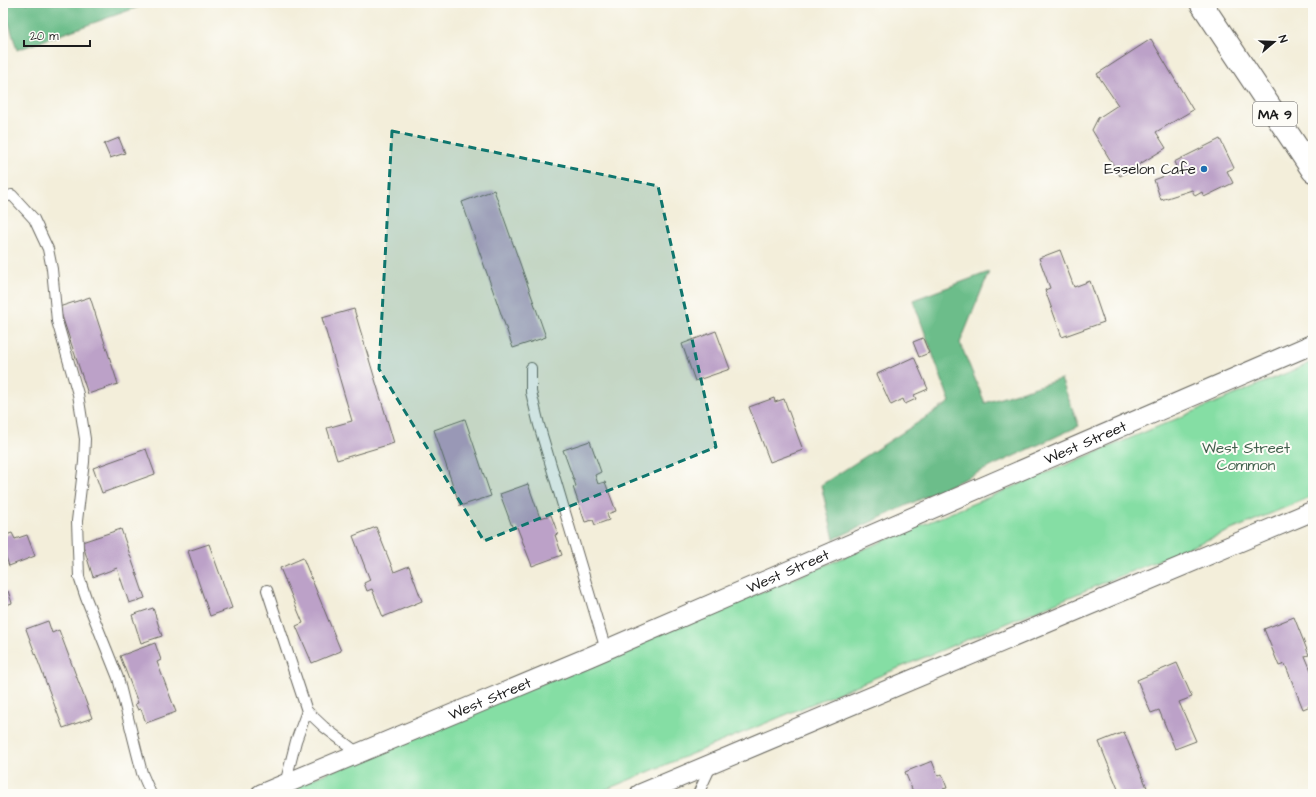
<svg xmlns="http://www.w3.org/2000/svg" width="1316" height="797" font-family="'Architects Daughter',sans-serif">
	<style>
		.green { fill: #85dea4; stroke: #507d60 }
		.forest { fill: #6cbd8a; stroke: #446c53 }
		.building { fill: #bca1c8 }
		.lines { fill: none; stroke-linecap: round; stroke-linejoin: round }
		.lane-casing { stroke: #67665e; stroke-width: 12 }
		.street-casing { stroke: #67665e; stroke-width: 21 }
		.highway-casing { stroke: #67665e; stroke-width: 24 }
		.lane { stroke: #fff; stroke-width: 10 }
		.street { stroke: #fff; stroke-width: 19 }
		.highway { stroke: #fff; stroke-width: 22 }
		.marked { fill: #0f766e; fill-opacity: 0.2; stroke: #0f766e; stroke-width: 3; stroke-dasharray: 8 5; stroke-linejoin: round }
		.poi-dot { fill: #1f6fb2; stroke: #fdfcf7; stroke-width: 1.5 }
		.labels { text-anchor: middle; stroke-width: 4; stroke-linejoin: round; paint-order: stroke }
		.shield { fill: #fdfcf7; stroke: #605f5e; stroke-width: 1 }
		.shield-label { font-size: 14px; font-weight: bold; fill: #1c1c1c }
		.poi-label { font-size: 15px; fill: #1c1c1c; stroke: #fdfcf7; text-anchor: end }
		.street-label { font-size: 15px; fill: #1c1c1c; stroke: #fdfcf7 }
		.park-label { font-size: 15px; fill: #41604c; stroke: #fdfcf7 }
	</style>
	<rect width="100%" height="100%" fill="#fdfcf7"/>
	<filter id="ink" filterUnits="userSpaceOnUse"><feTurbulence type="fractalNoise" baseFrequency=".025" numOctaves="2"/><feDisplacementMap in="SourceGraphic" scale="8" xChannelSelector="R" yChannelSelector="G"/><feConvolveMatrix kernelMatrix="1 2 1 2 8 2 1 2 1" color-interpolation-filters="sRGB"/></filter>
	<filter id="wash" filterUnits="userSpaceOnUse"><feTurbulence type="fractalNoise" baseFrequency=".012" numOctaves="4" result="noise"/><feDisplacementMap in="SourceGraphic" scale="16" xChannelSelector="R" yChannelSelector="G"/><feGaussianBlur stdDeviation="0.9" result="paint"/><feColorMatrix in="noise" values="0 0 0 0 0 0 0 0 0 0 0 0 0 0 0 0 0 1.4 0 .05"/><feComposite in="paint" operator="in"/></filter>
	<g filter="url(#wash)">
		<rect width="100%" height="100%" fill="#f3eeda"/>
		<polygon class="green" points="1313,362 1313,496 595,794 276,794"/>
		<g class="forest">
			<polygon points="3,3 141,3 141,6 17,50"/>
			<polygon points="989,272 960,343 985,403 1061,379 1079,426 834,539 821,485 950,402 913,300"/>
		</g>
		<g id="blocks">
			<g class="building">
				<polygon points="1151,39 1193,110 1156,132 1166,148 1120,176 1092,130 1098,118 1118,105 1097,74"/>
				<polygon points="119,138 125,153 110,158 104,144"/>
				<polygon points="1220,139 1234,168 1227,171 1233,183 1204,197 1202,192 1195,196 1192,190 1161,200 1154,180 1178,171 1174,162"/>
				<polygon points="494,190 546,337 513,348 462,202"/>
				<polygon points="1060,250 1074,287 1090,281 1104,322 1062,337 1045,290 1050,288 1039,258"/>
				<polygon points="90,297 118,384 88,394 59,307"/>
				<polygon points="354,309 394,443 337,460 327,428 352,421 322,318"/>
				<polygon points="716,331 730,369 695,381 682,344"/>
				<polygon points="923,338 929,353 919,357 913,342"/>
				<polygon points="914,357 928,389 914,395 916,399 905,404 903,399 891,405 877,374"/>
				<polygon points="774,398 775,402 784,399 803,450 770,462 749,407"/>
				<polygon points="465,419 491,496 460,506 434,430"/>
				<polygon points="590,441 601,472 595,475 598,484 605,482 616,511 607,514 609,520 595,525 593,520 585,522 573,487 576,486 563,450"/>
				<polygon points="146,449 155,474 102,493 93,468"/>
				<polygon points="528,484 540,518 551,515 558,534 555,535 562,555 532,566 517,527 513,529 500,494"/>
				<polygon points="376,527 394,572 409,566 422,601 383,617 372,589 367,591 364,583 370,580 353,536"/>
				<polygon points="121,529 145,598 129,603 117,568 93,577 82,542"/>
				<polygon points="12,533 15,539 27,535 35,556 9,566 3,548 3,536"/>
				<polygon points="209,544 232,608 210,616 188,551"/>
				<polygon points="303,558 341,651 312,663 296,626 303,623 280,568"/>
				<polygon points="8,591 12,603 3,606 3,593"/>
				<polygon points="153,608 162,636 141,643 132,615"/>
				<polygon points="1294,617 1309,655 1305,656 1313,675 1313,705 1303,709 1285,664 1279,666 1264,629"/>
				<polygon points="48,621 52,633 59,630 92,718 63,728 26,629"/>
				<polygon points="155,643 161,660 157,662 176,712 146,723 141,709 138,710 135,704 138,703 120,656"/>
				<polygon points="1177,663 1192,697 1179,702 1196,741 1175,749 1159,710 1151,713 1137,680"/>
				<polygon points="1124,732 1148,790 1138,794 1120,794 1099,742"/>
				<polygon points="932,761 938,776 942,774 947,788 943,789 945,794 914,794 905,772"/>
			</g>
		</g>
	</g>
	<g filter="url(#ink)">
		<use href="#blocks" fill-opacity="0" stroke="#67665e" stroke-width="1"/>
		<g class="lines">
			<g class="lane-casing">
				<g id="lane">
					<polyline points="3,197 12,195 34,219 48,249 52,269 57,321 78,394 85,439 84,462 77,521 79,577 86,598 118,678 142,773 151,794"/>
					<polyline points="531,368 531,392 539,425 606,650"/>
					<polyline points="267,590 307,711 324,727 358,753"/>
					<polyline points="285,784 296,741 307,711"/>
					<polyline points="698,794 712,764"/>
				</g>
			</g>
			<g class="street-casing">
				<g id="street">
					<path id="s1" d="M261,794L589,657L1313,344"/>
					<polyline points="640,794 1313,511"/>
				</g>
			</g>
			<g class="highway-casing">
				<polyline id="highway" points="1201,3 1313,171"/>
			</g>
			<use href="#lane" class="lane"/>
			<use href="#street" class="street"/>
			<use href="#highway" class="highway"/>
		</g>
	</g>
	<path class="marked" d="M392,131L658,186L716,447L484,541L379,369Z"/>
	<circle class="poi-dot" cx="1204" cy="169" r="4"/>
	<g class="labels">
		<rect class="shield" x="1253" y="102" width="44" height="24" rx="3"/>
		<g class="shield-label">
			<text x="1275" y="119">MA 9</text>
		</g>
		<g class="poi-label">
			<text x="1196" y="174">Esselon Cafe</text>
		</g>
		<g class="street-label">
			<text dy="5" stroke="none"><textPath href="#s1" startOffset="896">West Street</textPath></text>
			<text dy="5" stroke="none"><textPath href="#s1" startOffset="572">West Street</textPath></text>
			<text dy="5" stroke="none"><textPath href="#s1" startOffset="248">West Street</textPath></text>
		</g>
		<g class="park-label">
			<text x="1246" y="453">West Street<tspan x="1246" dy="17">Common</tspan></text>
		</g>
	</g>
	<rect width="1316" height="797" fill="none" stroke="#fdfcf7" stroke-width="16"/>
	<g transform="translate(1274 42) rotate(71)" stroke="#fdfcf7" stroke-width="3" paint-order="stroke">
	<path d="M0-3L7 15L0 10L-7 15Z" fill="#1c1c1c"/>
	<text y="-6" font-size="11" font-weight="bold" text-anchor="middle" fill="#1c1c1c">N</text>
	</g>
	<path d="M24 40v6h66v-6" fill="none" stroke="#1c1c1c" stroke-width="2"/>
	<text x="30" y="40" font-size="12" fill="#1c1c1c" stroke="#fdfcf7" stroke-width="3" paint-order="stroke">20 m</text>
</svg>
